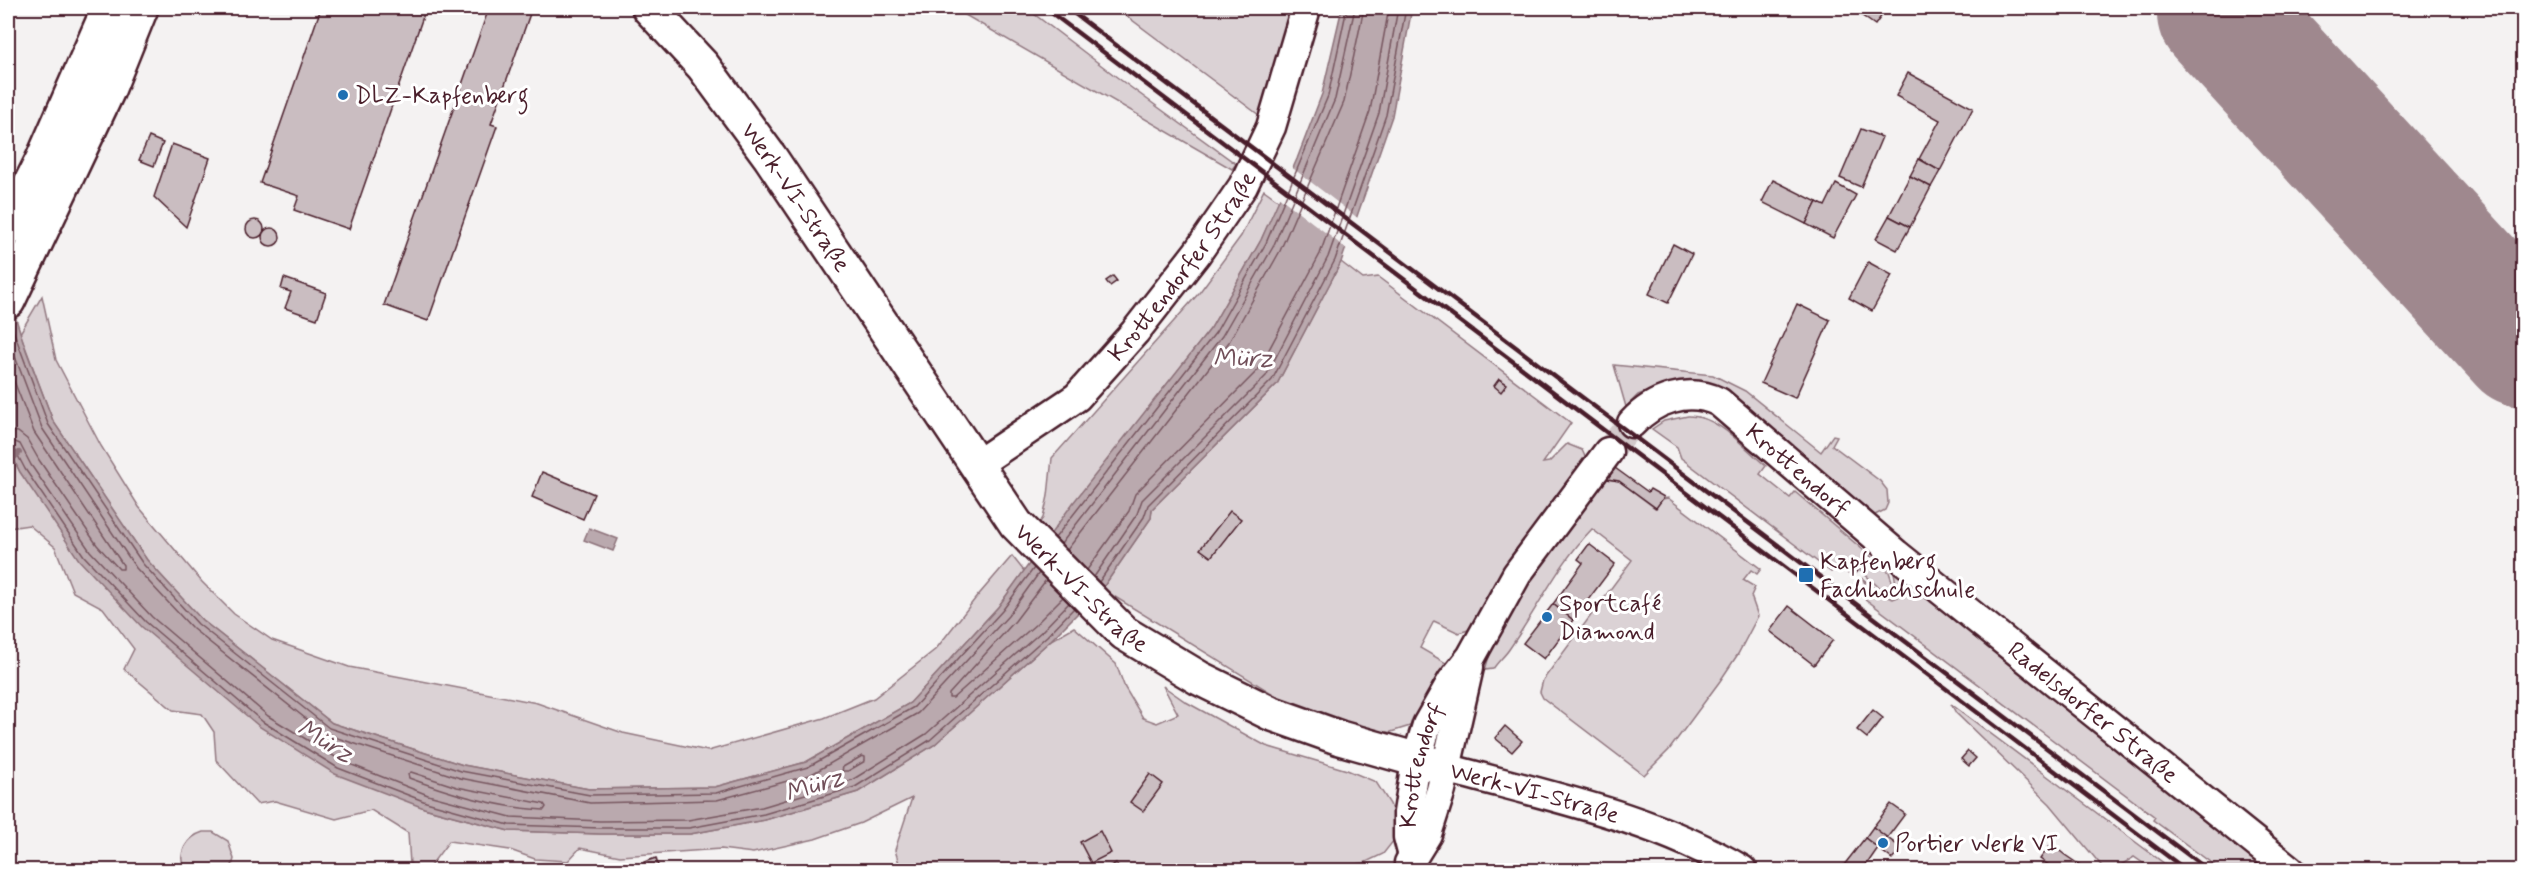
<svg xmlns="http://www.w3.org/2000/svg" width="2531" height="878" font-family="Mynerve,sans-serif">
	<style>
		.green { fill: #dbd2d5; stroke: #927880; stroke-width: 1.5 }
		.water { fill: #baa9ae; stroke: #8d727a; stroke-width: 1.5 }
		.pier { fill: #f4f2f2 }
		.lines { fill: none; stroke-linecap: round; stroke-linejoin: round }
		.shore { stroke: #77565f; stroke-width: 1.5 }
		.stream { stroke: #8d727a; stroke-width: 6 }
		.runway { stroke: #9f888e; stroke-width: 128 }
		.building { fill: #cabdc1; stroke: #4a1f2b; stroke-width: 1.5 }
		.minor-tunnel { stroke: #d2c8ca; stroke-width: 28; stroke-dasharray: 28 14; stroke-linecap: butt }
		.minor-casing { stroke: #4a1f2b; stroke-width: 33 }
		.major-casing { stroke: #4a1f2b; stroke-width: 38 }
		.highway-casing { stroke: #4a1f2b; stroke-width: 38 }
		.minor { stroke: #fff; stroke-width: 28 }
		.major { stroke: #fff; stroke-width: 33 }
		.highway { stroke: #fff; stroke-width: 33 }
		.rail { stroke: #4a1f2b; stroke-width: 4.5 }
		.poi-dot { fill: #1f6fb2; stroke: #fff; stroke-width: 2 }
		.labels { text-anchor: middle; stroke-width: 6; stroke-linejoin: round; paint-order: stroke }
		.poi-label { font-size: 24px; fill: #4a1f2b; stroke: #fff; text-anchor: start }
		.street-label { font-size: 24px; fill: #4a1f2b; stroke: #fff }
		.water-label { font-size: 26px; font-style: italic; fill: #714f59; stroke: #fff }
	</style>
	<rect width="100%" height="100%" fill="#f4f2f2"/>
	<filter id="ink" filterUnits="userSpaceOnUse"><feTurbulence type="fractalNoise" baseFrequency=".0167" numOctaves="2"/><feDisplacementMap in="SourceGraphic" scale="12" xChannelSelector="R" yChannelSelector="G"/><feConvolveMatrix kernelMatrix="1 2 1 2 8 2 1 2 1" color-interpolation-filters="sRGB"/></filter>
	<g filter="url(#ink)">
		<g class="green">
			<polygon points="953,8 1026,8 1122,81 1236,164 1232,169"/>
			<polygon points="1116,8 1290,8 1263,118"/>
			<polygon points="1264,190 1279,201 1261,240 1211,328 1049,537 1038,525 1043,518 1048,496 1052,458 1199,293 1241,236"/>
			<polygon points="1341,262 1363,279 1378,277 1571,423 1543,463 1549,462 1567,444 1582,450 1588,463 1468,630 1459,633 1434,621 1420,648 1446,663 1437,686 1423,711 1410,726 1391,732 1360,734 1286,702 1102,589 1151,518 1152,509 1277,384"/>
			<polygon points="42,296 56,360 101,446 139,507 202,582 234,614 272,640 349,667 537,703 623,733 708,751 824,718 874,698 936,649 975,599 1012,556 1024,571 998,607 910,703 806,762 715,787 589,789 463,765 332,723 202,620 147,560 53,421 20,333"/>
			<polygon points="1614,365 1713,375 1745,391 1821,452 1833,435 1837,436 1832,445 1880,481 1887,490 1888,503 1885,510 1875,515 1736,399 1679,382 1667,384 1638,395 1626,407"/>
			<path d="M1688,416C1718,415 1744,448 1766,466L1760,474L1790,498L1795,492L1889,572L1895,590L1894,593L1884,592L1860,570L1857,572L1844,562L1831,572L1681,458L1677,447L1652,429L1664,421Z"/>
			<polygon points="12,457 20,472 32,489 424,808 509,831 600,834 690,834 765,820 858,792 934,745 1051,640 1074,627 1116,664 1125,688 1143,718 1157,723 1178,714 1163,686 1186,702 1266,746 1347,770 1376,782 1390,804 1396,822 1394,840 1383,854 1364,863 1306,870 901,870 895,850 912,798 861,823 815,839 753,853 721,849 620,856 580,848 568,861 535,859 510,850 449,841 428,869 410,864 408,833 371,810 336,819 275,801 257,804 216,760 214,732 202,714 173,710 124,669 134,649 103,608 73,592 55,547 29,525 9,528 8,530 8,462"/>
			<path d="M1607,479L1619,481L1655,508L1662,499L1668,498L1761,569L1757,574L1751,570L1743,580L1755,587L1751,596L1758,616L1738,654L1720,681L1669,750L1644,775L1543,698L1540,692L1543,680L1632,560L1592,529C1558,564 1538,608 1510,648C1505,656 1498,661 1493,669L1485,670C1501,609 1568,530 1607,479Z"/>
			<polygon points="1897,571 2246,854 2268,870 2221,870 2153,820 2155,817 1864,598 1862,586 1865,583 1862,578 1882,595 1893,599 1898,597 1894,572"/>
			<polygon points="1951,704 2173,870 2153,870 2134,857 2113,870 2105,870 2050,804 1956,713"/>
			<path d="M203,832H213L228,841L234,859L231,870H185C176,854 187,837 203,832Z"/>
		</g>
		<g class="water">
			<polygon points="1342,8 1412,8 1392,116 1341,262 1277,384 1152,509 1151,518 1102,589 1051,640 934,745 858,792 765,820 690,834 600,834 509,831 424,808 335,774 260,727 142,627 79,560 20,472 8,448 8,294 26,350 53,421 147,560 202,620 332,723 463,765 589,789 715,787 806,762 910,703 998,607 1073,503 1211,328 1261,240 1297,159 1322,94"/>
			<polygon points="589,528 618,539 613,551 584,540"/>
		</g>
		<polygon class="pier" points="1290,166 1359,219 1348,250 1278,196"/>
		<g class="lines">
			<g class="shore">
				<polyline points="9,319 48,424 143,564 198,624 329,728 461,771 590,795 716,793 808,767 914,707 1002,611 1034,568"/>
				<polyline points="8,338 42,428 136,568 193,629 325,734 460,778 590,803 717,800 810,775 918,713 1008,616 1039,573"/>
				<polyline points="8,366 34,432 123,565 123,569 119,569 97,545 39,460 27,439 18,432 8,430"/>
				<polyline points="8,439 20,444 31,465 90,551 152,617 268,716 342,761 428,795 511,817 600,821 688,820 762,807 852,780 926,734 1042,631 1069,603"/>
				<polyline points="8,447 15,450 25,469 84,556 146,622 263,722 338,768 426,802 509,825 600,828 689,828 764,814 855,787 930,740 1047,636 1074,608"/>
				<polyline points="1055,538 1216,332 1266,243 1328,96 1347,8"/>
				<polyline points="1061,544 1222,336 1273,247 1335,99 1355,8"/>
				<polyline points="1067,550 1229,342 1280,251 1344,102 1364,8"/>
				<polyline points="1087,570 1129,511 1135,494 1258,370 1320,254 1370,111 1389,8"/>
				<polyline points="1094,577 1137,514 1142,500 1266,376 1328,257 1379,113 1398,8"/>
				<polyline points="1046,580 1015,621 949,694 949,698 953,698 1036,624 1063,597"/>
				<polyline points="1099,582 1144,517 1148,505 1272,380 1335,260 1386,115 1406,8"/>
				<polygon points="862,756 865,757 865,761 848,771 842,771 843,767"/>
				<path d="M411,772L457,787L544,804L546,807L544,810C498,808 452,794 409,778L408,774Z"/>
			</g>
			<polyline class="stream" points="8,462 19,453"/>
			<polyline class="runway" points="2221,14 2524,343"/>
		</g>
		<g class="building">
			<polygon points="321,8 426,8 349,229 294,210 299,196 260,183"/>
			<polygon points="489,8 532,8 491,124 497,126 428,321 384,305"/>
			<polygon points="1851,8 1887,8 1875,25"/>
			<polygon points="1908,73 1973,108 1940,171 1919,159 1940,120 1896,96"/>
			<polygon points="1861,129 1882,137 1861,187 1840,178"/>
			<polygon points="149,137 163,143 154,166 139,160"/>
			<polygon points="172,144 210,158 186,227 154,197"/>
			<polygon points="1919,159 1940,171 1931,187 1910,176"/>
			<polygon points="1910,176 1931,187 1910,227 1889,216"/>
			<polygon points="1773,180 1817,202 1806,224 1762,202"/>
			<polygon points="1836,184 1856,195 1833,238 1806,224 1817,202 1825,206"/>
			<polygon points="1889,216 1910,227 1897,250 1876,239"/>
			<circle cx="255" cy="229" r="9"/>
			<circle cx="271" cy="237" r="9"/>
			<polygon points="1673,244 1692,254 1668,303 1649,294"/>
			<polygon points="1868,262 1892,275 1872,311 1849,298"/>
			<polygon points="1113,276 1117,281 1110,286 1106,281"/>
			<polygon points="284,278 326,293 317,319 285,308 291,292 281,289"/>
			<polygon points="1797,304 1830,320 1795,398 1761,383"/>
			<polygon points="1499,379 1507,384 1501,392 1494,386"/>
			<polygon points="1615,468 1648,492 1650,489 1664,497 1656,508 1619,481 1607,479"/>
			<polygon points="542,472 594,494 583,519 532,497"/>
			<polygon points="1230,511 1241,519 1211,557 1200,549"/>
			<polygon points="1589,544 1615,564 1573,620 1553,604 1583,563 1578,559"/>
			<polygon points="1844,562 1857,572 1853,577 1840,567"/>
			<polygon points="1553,604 1573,620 1544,659 1523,643"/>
			<polygon points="1789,606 1833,640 1814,665 1770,631"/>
			<polygon points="1873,710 1883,718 1867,738 1857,730"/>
			<polygon points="1505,726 1522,741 1512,752 1495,738"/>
			<polygon points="1968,751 1976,758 1969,766 1961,759"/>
			<polygon points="1150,774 1163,784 1143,811 1130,802"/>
			<polygon points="1891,804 1905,814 1887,838 1873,827"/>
			<polygon points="1873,827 1901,848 1892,859 1865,838"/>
			<polygon points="1100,831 1111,853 1091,863 1080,842"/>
			<polygon points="1865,838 1878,848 1869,861 1862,870 1840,870"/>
			<polygon points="2051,844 2065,855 2087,870 2056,870 2040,859"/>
			<polygon points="656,858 659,870 646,870 644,862"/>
			<polygon points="1116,863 1120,870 1103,870"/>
		</g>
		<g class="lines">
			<polyline class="minor-tunnel" points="1608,452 1632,423"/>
			<g class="minor-casing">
				<g id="minor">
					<path id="s1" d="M1632,423C1654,399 1688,387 1719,402L1896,554L2290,870"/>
					<path id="s2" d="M976,465L1077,397L1135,332L1197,253L1243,186L1271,127L1306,8"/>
					<path id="s3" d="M1446,768C1547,796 1651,816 1742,870"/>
					<path id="s4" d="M1413,856L1408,837V813L1416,761L1427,725L1452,681L1471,657L1517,574L1608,452"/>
					<polyline points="1409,863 1427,834 1441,790 1469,667"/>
				</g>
			</g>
			<g class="major-casing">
				<g id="major">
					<path id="s5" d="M649,8L703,66L770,157L1016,524L1124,633L1199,678L1270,713L1340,738L1446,768"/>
				</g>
			</g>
			<g class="highway-casing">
				<g id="highway">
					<polyline points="8,229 42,161 109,8"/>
					<polyline points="8,301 108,90 141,8"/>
				</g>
			</g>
			<use href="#minor" class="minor"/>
			<use href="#major" class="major"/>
			<use href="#highway" class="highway"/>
			<g class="rail">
				<polyline points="1045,8 2186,870"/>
				<polyline points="1067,8 2208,870"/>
			</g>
		</g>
	</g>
	<g class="poi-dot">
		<circle cx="343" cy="95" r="6"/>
		<rect x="1798" y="567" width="16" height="16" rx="3"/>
		<circle cx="1547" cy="617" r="6"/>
		<circle cx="1883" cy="843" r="6"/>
	</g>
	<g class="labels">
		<g class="poi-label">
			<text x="355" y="103">DLZ-Kapfenberg</text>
			<text x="1820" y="569">Kapfenberg<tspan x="1820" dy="28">Fachhochschule</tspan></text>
			<text x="1559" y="611">Sportcafé<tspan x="1559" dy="28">Diamond</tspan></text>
			<text x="1895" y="851">Portier Werk VI</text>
		</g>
		<g class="street-label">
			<text dy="8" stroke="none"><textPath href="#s5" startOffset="240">Werk-VI-Straße</textPath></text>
			<text dy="8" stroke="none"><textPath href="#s2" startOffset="290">Krottendorfer Straße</textPath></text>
			<text dy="8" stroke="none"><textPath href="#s1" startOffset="200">Krottendorf</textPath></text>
			<text dy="8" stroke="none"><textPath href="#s5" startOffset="726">Werk-VI-Straße</textPath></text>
			<text dy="8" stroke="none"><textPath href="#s1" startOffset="582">Radelsdorfer Straße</textPath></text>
			<text dy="8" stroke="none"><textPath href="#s4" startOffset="93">Krottendorf</textPath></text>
			<text dy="8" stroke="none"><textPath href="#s3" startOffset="92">Werk-VI-Straße</textPath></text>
		</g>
		<g class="water-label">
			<text x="1243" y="366">Mürz</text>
			<text transform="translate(326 740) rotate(31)" y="9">Mürz</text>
			<text transform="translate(814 784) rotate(-18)" y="9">Mürz</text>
		</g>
	</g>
	<rect width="2531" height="878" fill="none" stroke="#fff" stroke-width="30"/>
	<rect x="15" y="15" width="2501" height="848" fill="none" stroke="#4a1f2b" stroke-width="2" filter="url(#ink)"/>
</svg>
